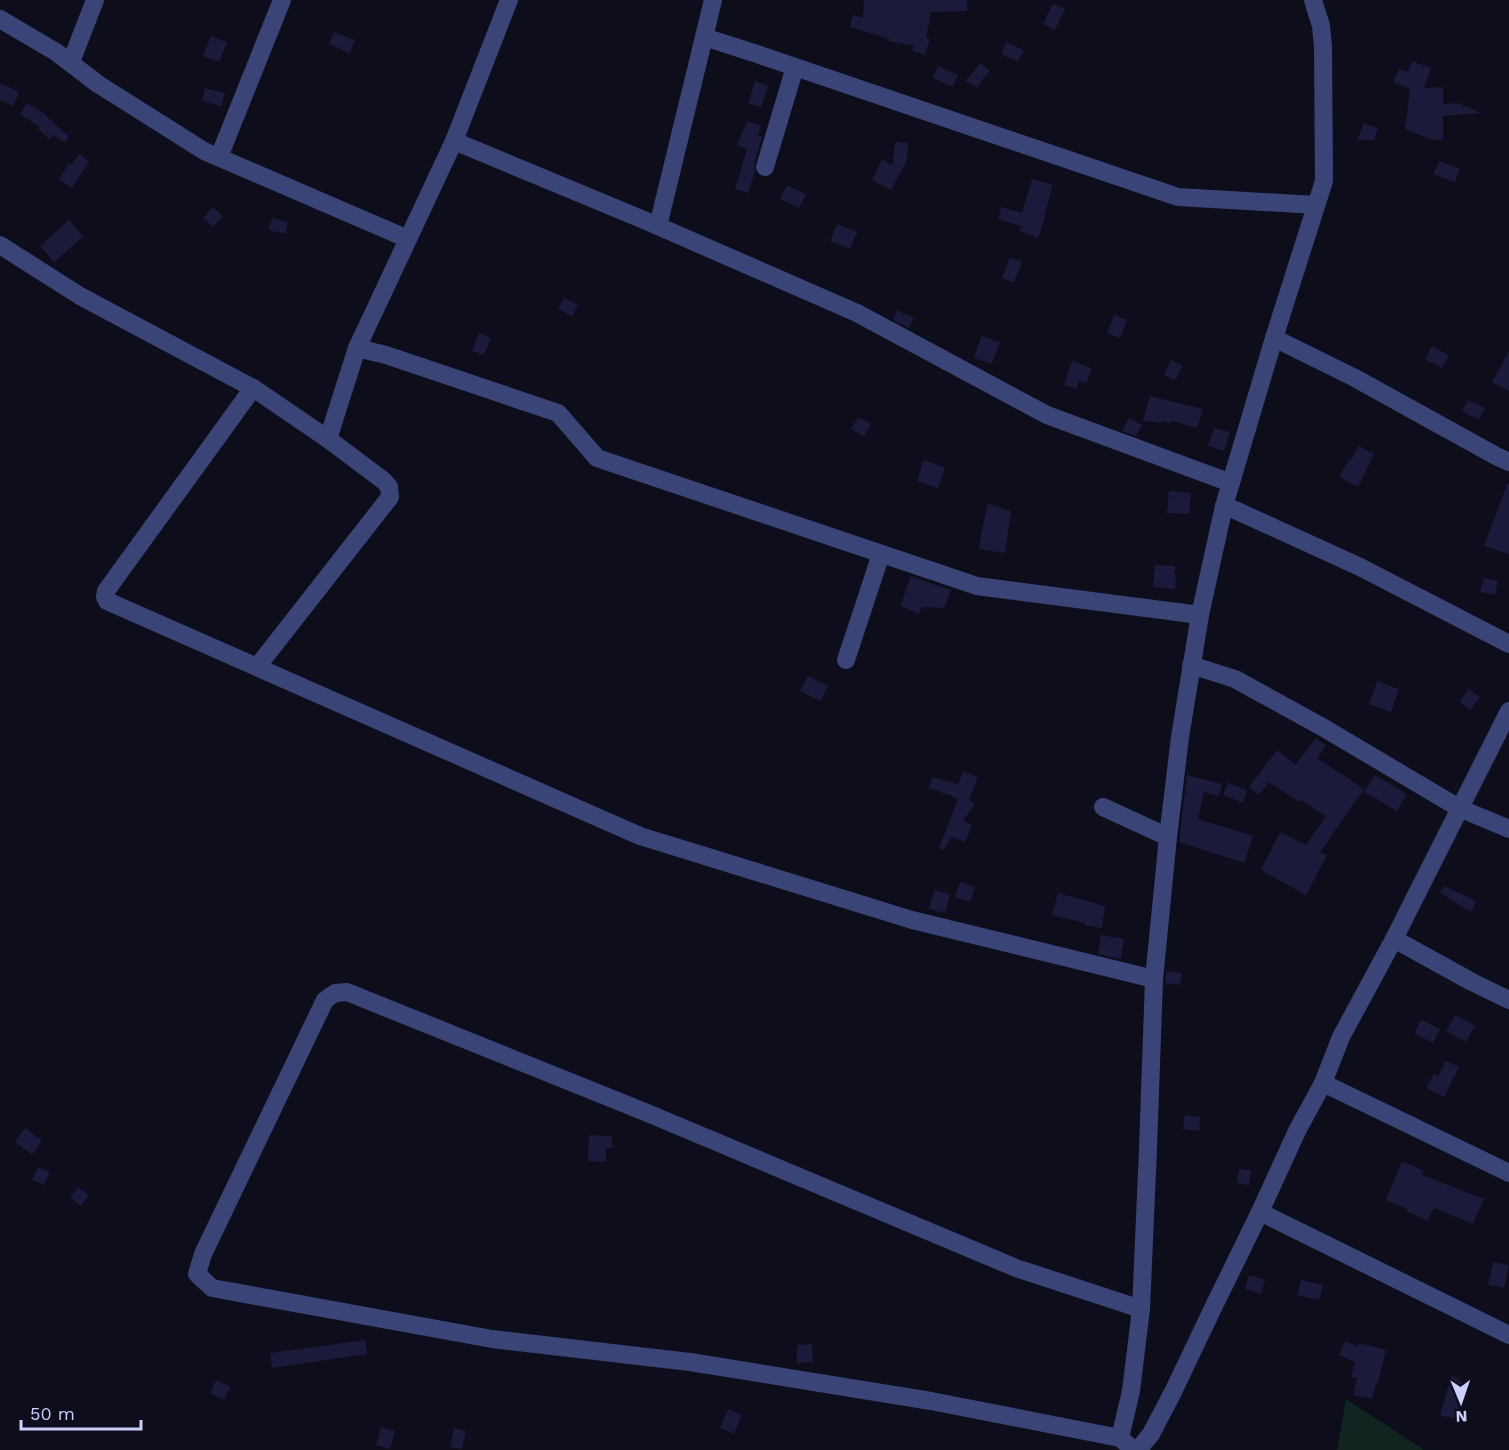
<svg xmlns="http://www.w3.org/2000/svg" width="1509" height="1450" font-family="'Work Sans',sans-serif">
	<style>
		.green { fill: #102520 }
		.building { fill: #1b1a3b }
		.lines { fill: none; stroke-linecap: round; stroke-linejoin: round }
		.minor { stroke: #3b4477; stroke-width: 18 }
	</style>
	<rect width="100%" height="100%" fill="#0d0d1c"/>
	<polygon class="green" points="1346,1399 1424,1450 1337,1450"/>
	<g class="building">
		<polygon points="864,0 967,0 967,11 931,12 926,38 930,39 925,55 912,51 914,46 889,41 889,39 850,27 853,15 863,18"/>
		<polygon points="1052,5 1057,5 1065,9 1055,30 1043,24"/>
		<polygon points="334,32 355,40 350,53 329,44"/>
		<polygon points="211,36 227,42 219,62 203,56"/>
		<polygon points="1006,42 1024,50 1018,62 1001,54"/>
		<polygon points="1412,61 1431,68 1424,88 1443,87 1443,104 1459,103 1481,113 1443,116 1443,140 1433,140 1405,129 1410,89 1393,82 1399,69 1408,72"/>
		<polygon points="981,63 990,71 982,80 978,88 965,81"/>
		<polygon points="938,66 958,75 953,87 933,78"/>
		<polygon points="755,81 768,86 761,107 748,103"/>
		<polygon points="0,83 19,92 13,106 0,100"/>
		<polygon points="205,88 225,93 221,106 202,101"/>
		<polygon points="27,103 43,113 69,137 65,143 53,135 49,139 38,129 40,127 20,114"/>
		<polygon points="747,121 761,126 758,135 762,137 754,164 755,171 748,193 735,189 747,149 737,145"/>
		<polygon points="1364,123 1378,128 1374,140 1357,140"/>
		<polygon points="895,142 908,143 907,160 891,190 872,180 882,160 893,165"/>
		<polygon points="80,154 89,162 72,188 59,179 69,163 71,165"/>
		<polygon points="1439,161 1460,169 1455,182 1433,174"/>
		<polygon points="1032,179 1053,185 1044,216 1045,217 1038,238 1020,231 1021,226 998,219 1001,207 1022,213"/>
		<polygon points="787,185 806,194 799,208 780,199"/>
		<polygon points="213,207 223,216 213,227 203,218"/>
		<polygon points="272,218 288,222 285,234 269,230"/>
		<polygon points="69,220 83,237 54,262 40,246"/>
		<polygon points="837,224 857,232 850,249 830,241"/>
		<polygon points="1010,257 1022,262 1014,283 1002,278"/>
		<polygon points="564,298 578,305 572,316 558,309"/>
		<polygon points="897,310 914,318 909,328 893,320"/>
		<polygon points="1114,315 1127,320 1120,338 1107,333"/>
		<polygon points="479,333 491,338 484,355 472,351"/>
		<polygon points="981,336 1000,342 992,364 974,358"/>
		<polygon points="1432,346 1449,355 1442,368 1425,359"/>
		<polygon points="1509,351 1509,391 1492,382"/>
		<polygon points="1171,360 1183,366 1175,380 1164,375"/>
		<polygon points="1072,361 1092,368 1086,383 1079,381 1077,389 1064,385"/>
		<polygon points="1150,396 1203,409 1197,428 1172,421 1171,423 1163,421 1163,423 1143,421"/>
		<polygon points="1468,400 1485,408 1479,420 1462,411"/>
		<polygon points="858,417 871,424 864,437 851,429"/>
		<polygon points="1129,418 1142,425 1136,436 1122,431"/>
		<polygon points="1214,428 1230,432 1224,451 1208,446"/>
		<polygon points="1358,446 1374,454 1358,487 1339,477 1349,459 1351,460"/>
		<polygon points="924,460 945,468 938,488 917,481"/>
		<polygon points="1507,484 1509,484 1509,554 1484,546"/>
		<polygon points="1169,491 1191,493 1189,514 1167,513"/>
		<polygon points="988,504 1011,511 1005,553 979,549 982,529"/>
		<polygon points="1155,565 1175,566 1174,574 1176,574 1175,589 1153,587"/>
		<polygon points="910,576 951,590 944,608 922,607 919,614 901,606"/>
		<polygon points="1484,578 1498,581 1495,595 1480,592"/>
		<polygon points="808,676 828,686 821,701 800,691"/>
		<polygon points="1377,681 1399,689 1391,712 1369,704"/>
		<polygon points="1469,689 1480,697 1470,710 1459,701"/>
		<polygon points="1316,738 1326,746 1317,758 1364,789 1320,852 1327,855 1306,895 1261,870 1280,832 1306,845 1326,816 1300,800 1299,802 1269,782 1259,795 1249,787 1277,750 1295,765"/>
		<polygon points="963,771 978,777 969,800 975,804 963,821 972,825 965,842 952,837 943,850 939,848 958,799 952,797 953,796 929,788 932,777 958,784"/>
		<polygon points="1187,775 1222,784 1219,796 1204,792 1198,819 1253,836 1244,863 1179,842"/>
		<polygon points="1375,775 1407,794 1397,811 1364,792"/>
		<polygon points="1228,783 1247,790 1243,803 1223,795"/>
		<polygon points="960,882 975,887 970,902 955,897"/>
		<polygon points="1444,886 1476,901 1471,912 1440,893"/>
		<polygon points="934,890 950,894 945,913 929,909"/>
		<polygon points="1058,893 1105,906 1102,928 1084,925 1085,923 1052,915"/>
		<polygon points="1101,935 1124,939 1121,959 1098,954"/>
		<polygon points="1166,971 1182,973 1180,985 1165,983"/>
		<polygon points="1455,1015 1475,1026 1466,1042 1446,1031"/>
		<polygon points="1421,1020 1440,1029 1433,1043 1414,1033"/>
		<polygon points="1446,1061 1459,1067 1444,1097 1426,1088 1434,1074 1438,1076"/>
		<polygon points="1185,1115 1200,1117 1199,1131 1183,1129"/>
		<polygon points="25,1128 42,1141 32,1155 15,1142"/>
		<polygon points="589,1135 612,1136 612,1148 606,1148 606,1162 588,1161"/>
		<polygon points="1402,1161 1424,1171 1422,1175 1484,1199 1473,1224 1434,1208 1427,1221 1407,1211 1407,1209 1386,1200"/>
		<polygon points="38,1167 50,1172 44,1185 32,1180"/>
		<polygon points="1239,1169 1251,1170 1249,1185 1237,1183"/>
		<polygon points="78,1187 89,1195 81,1206 70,1197"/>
		<polygon points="1493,1262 1509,1265 1504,1288 1488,1285"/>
		<polygon points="1249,1275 1265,1280 1261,1294 1245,1289"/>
		<polygon points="1301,1280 1323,1285 1319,1300 1297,1295"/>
		<polygon points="365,1340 367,1354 272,1368 270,1353"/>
		<polygon points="1345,1341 1358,1347 1359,1343 1386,1350 1378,1383 1376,1383 1372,1399 1353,1395 1357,1378 1351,1377 1355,1362 1339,1355"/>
		<polygon points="812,1344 813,1362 797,1363 797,1345"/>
		<polygon points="1452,1375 1465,1385 1464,1397 1461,1397 1456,1419 1440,1415"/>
		<polygon points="216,1380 230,1387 224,1400 210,1393"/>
		<polygon points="728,1409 742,1415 734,1434 720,1428"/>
		<polygon points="381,1427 395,1431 390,1449 376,1445"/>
		<polygon points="454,1428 466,1431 462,1449 450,1447"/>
	</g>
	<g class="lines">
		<g class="minor">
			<polyline points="0,19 56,52 98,84 204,151 408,239"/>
			<polyline points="704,37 757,54 1178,197 1316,205"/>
			<polyline points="71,62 95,0"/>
			<polyline points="454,141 644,220 857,313 1047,415 1231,483"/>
			<polyline points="219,157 282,0"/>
			<polyline points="765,167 795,67"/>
			<polyline points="658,226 713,0"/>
			<polyline points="0,245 80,296 253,388 328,439 384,481 389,487 390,497 257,667"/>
			<polyline points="1274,338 1355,378 1496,456 1509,462"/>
			<polyline points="357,348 386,355 558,413 597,458 977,586 1200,615"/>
			<polyline points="253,388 106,591 105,597 107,601 640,836 912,920 1154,979"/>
			<polyline points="328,439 357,348 454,141 509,0"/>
			<polyline points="1224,506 1235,510 1360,567 1509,644"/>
			<polyline points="846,660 881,554"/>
			<polyline points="1191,665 1235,679 1324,728 1459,808 1509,829"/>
			<polyline points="1103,807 1168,837"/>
			<polyline points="1394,939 1472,982 1509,1000"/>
			<polyline points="1323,1083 1509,1173"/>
			<polyline points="1260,1212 1509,1335"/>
			<polyline points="1120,1438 931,1401 690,1362 492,1339 212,1288 197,1274 203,1254 325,1000 335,993 347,992 645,1112 1016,1268 1141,1309"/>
			<polyline points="1134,1450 1120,1438 1131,1391 1141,1309 1148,1149 1154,979 1168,837 1180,737 1200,615 1224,506 1274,338 1324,181 1323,47 1321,26 1313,0"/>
			<polyline points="1138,1450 1151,1434 1173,1392 1213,1308 1260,1212 1297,1131 1323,1083 1341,1037 1394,939 1509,711"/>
		</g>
	</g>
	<g transform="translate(1461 1402) rotate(178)" stroke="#0d0d1c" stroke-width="4.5" paint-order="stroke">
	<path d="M0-4.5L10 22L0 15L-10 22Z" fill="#cbcffb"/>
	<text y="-9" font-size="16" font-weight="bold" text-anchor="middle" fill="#cbcffb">N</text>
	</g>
	<path d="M21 1420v9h120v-9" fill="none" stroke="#cbcffb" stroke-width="3"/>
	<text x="30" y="1420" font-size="18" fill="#cbcffb" stroke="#0d0d1c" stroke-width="4.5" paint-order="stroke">50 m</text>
</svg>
